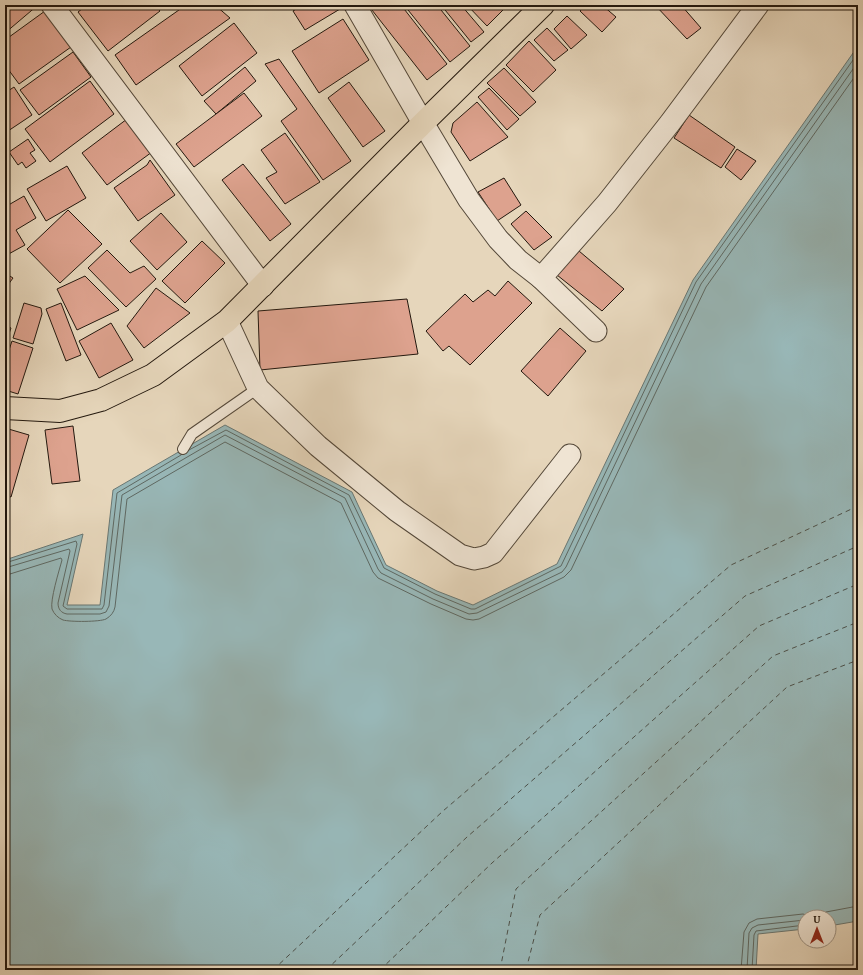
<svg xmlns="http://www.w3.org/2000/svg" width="863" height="975" font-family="'Gentium Book Plus',serif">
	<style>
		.water { fill: #98b7b7; stroke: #697773 }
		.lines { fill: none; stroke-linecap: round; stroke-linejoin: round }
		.shore { stroke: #5e6862; stroke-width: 1 }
		.ferry { stroke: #4c5049; stroke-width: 1; stroke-dasharray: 5 4; stroke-linecap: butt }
		.building { fill: #dda28e; stroke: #23180e }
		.service-casing { stroke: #544839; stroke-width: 12 }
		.minor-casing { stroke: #544839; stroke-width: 23 }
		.trunk-casing { stroke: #23180e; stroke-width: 24 }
		.service { stroke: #efe4d3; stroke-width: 10 }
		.minor { stroke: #efe4d3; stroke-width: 21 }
		.trunk { stroke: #e6d6bb; stroke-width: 22 }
	</style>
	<rect width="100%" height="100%" fill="#e6d6bb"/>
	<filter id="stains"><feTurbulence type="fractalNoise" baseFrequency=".005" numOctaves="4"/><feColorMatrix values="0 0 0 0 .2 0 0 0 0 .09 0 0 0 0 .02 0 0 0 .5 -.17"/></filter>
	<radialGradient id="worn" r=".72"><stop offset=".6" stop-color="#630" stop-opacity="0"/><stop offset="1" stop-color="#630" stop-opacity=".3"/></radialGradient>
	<polygon class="water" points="858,46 858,921 829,926 829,917 805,917 805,929 758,934 756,970 5,970 5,560 83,534 67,605 100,605 113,490 225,425 352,492 386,565 437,591 473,605 557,564 693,280"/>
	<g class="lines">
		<g class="shore">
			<polyline points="189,450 226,430 349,495 384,568 435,594 471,609 475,609 561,566 696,282 858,53"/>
			<polyline points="5,563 76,541 77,544 63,606 67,609 102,609 104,605 117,493 181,455"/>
			<path d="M5,568L69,549L70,551L58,603C58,609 61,613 67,614H100L106,612L109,606L122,495L225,435L345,498L378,569L381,573L433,599L469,614L477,613L562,572L566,567L701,284L858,62"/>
			<path d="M5,574H10L61,558L62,560C59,571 50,600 52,609C54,614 58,618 63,620C70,622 100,622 106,619C111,616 114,612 115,607L127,499L225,442L341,503L373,572L378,578L431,604L466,619L473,620L479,619L564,577L571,570L706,287L858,72"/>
			<polyline points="818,917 826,912 858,906"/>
			<polyline points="741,970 744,932 749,923 757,919 803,914 813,917"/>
			<polyline points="747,970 749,933 752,928 758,925 805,920"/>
			<polyline points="752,970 754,935 756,931 805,925"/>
		</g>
		<g class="ferry">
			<polyline points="273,970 443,811 731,565 858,506"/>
			<polyline points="326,970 467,837 745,596 858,546"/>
			<polyline points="380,970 492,863 759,626 858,584"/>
			<polyline points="500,970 516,889 773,656 858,622"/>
			<polyline points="526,970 540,915 787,687 858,660"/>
		</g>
	</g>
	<g class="building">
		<polygon points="5,5 38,5 5,33"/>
		<polygon points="87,5 155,5 160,11 108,51 78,12"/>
		<polygon points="186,5 215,5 230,18 136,85 115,55"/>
		<polygon points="303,5 337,5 340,9 305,30 293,11"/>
		<polygon points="368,5 401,5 447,64 427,80"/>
		<polygon points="404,5 437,5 470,46 450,62"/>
		<polygon points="441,5 461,5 484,32 471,42"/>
		<polygon points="467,5 498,5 503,10 487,26"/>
		<polygon points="586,5 602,5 616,17 602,32 580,11"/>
		<polygon points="655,5 681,5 701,28 687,39"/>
		<polygon points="45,11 71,47 19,84 5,65 5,40"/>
		<polygon points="567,16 587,35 571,49 554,29"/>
		<polygon points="343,19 369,60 319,93 292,51"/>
		<polygon points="234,23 257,53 202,96 179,66"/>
		<polygon points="547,28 568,50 554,61 534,40"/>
		<polygon points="529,41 556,70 533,92 506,65"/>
		<polygon points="73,52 91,77 39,115 20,90"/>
		<polygon points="279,59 351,161 323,180 281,121 297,109 265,64"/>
		<polygon points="245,67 256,81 216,114 204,101"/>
		<polygon points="504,68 536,102 520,116 487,83"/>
		<polygon points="90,81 114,114 50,162 25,129"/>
		<polygon points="349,82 385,131 363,147 328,98"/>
		<polygon points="14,87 32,115 5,133 5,93"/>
		<polygon points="489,88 519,119 507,130 478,97"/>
		<polygon points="244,93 262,116 194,167 176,144"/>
		<polygon points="477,102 508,137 470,161 451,132 453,123"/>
		<polygon points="689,115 735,147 721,168 674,138"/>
		<polygon points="127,119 152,152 107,185 82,153"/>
		<polygon points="285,133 320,182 285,204 266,178 277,172 261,150"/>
		<polygon points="28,139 35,150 30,153 36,161 26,168 22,162 18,165 9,152"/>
		<polygon points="737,149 756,161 741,180 725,167"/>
		<polygon points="150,160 175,195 138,221 114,188 147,165"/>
		<polygon points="243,164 291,224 270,241 222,180"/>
		<polygon points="67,166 86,198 46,221 27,189"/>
		<polygon points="504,178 521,205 497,221 478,192"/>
		<polygon points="24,196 36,218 16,230 25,245 5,256 5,207"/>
		<polygon points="68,210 102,244 60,283 27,249"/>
		<polygon points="526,211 552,237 534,250 511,224"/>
		<polygon points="161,213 187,242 157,270 130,241"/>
		<polygon points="202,241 225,263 185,303 162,281"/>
		<polygon points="107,250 130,273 144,266 156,279 126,307 88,268"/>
		<polygon points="579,251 624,289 602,311 557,275"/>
		<polygon points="5,273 13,278 5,289"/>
		<polygon points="85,276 119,310 77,330 57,289"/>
		<polygon points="508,281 532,303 470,365 449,346 443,351 426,331 465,294 473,302 488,290 495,296"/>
		<polygon points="156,288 190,313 144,348 127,326"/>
		<polygon points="407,299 418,354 260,370 258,311"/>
		<polygon points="24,303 41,308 42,314 33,344 13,338"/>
		<polygon points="61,303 81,355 66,361 46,309"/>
		<polygon points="111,323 133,360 99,378 79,341"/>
		<polygon points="5,325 11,328 5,345"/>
		<polygon points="560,328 586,351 548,396 521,371"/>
		<polygon points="12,341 33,348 18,394 5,390 5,362"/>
		<polygon points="73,426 80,481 52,484 45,430"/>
		<polygon points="5,428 29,435 11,497 5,495"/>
	</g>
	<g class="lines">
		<g class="service-casing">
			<polyline id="service" points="183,449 192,434 258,388"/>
		</g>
		<g class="minor-casing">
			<g id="minor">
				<polyline points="52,5 263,286"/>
				<polyline points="355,5 423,123 469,200 498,239 518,260 541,278 596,331"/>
				<polyline points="541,278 607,203 670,123 758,5"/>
				<polyline points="227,321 258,388 318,446 397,511 460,555 474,559 484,557 493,553 570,455"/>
			</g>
		</g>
		<g class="trunk-casing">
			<polyline id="trunk" points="5,408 60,411 101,400 153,375 227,321 423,123 543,5"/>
		</g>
		<use href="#service" class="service"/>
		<use href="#minor" class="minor"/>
		<use href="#trunk" class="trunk"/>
	</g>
	<rect width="863" height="975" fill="none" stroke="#e6d6bb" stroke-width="20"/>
	<rect x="6" y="6" width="851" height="963" fill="none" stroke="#23180e" stroke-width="2"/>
	<rect x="10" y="10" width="843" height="955" fill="none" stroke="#23180e"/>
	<g transform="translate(817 929)"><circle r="19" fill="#efe4d3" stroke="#9d9284"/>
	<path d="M0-3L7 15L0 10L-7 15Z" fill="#8f2418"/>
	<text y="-6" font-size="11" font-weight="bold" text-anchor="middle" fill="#23180e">U</text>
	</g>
	<rect width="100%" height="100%" filter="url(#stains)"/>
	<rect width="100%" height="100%" fill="url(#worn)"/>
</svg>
